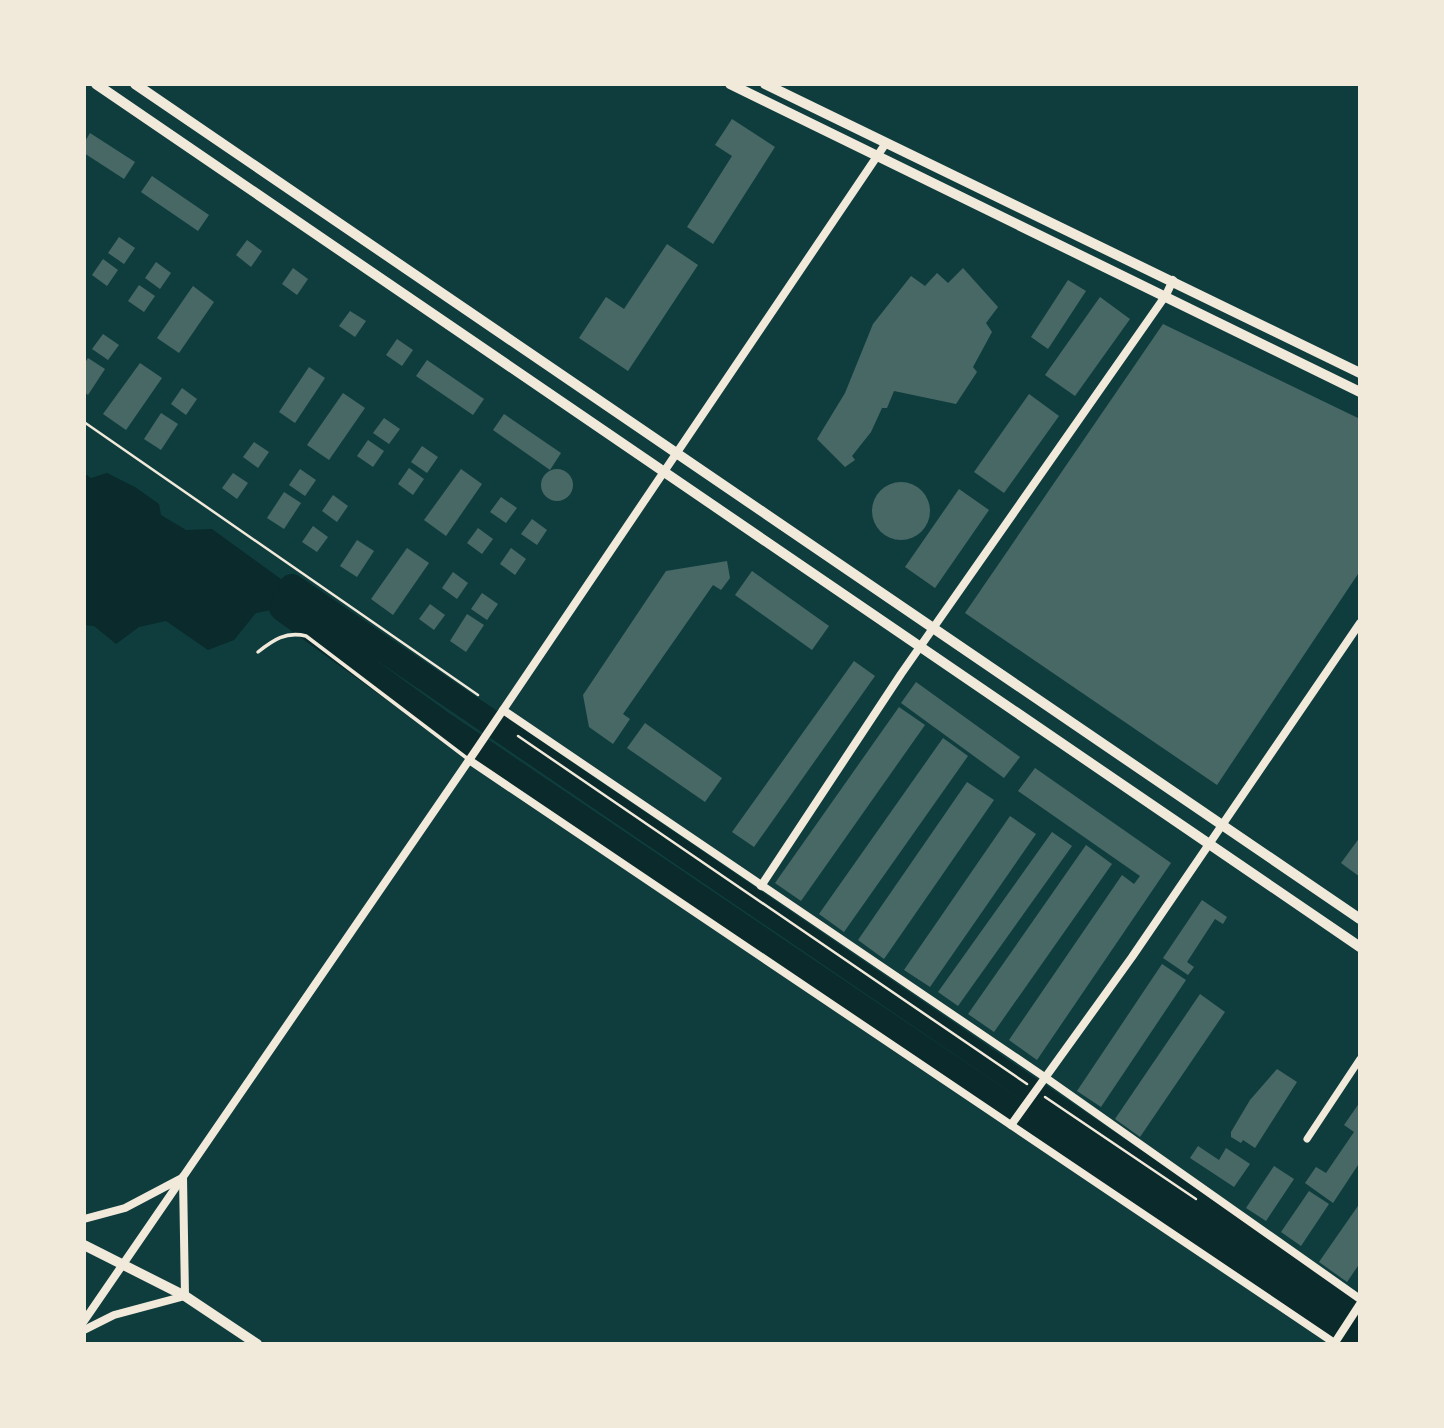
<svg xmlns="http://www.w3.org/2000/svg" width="1444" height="1428" font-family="'Space Grotesk',sans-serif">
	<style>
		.water { fill: #0a2a2b }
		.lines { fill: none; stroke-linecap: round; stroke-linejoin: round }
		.river { stroke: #0a2a2b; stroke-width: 26 }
		.building { fill: #486865 }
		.path { stroke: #f1e9da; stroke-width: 2.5 }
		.service { stroke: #f1e9da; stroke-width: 3.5 }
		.minor { stroke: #f1e9da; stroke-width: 7 }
		.tertiary { stroke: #f1e9da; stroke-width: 8 }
		.secondary { stroke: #f1e9da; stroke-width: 10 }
		.primary { stroke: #f1e9da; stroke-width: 10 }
	</style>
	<rect width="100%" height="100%" fill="#0f3d3e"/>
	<polygon class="water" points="84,473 91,478 107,473 135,487 159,504 161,515 186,530 212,529 292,587 282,608 256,613 234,640 208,650 166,621 139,627 116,644 94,626 84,625"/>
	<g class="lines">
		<polyline class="river" points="1359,1344 442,724 282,608 292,587 1360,1315"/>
	</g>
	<g class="building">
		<polygon points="732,119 775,147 713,244 687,227 732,156 715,145"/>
		<polygon points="90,133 135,162 124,179 84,153 84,143"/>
		<polygon points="152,176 209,215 198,231 141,192"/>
		<polygon points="119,237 135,248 124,264 108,253"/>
		<polygon points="247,240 262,251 251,267 236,255"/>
		<polygon points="667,244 698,265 628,371 579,338 606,297 624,309"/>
		<polygon points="103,259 118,270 107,286 92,275"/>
		<polygon points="156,262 171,273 160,289 145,278"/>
		<polygon points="293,268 308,279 297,295 282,284"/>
		<polygon points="963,268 998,307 986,323 992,332 973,367 977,372 956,404 894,391 887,408 882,408 871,432 852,456 855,460 845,467 817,439 845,393 873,324 911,276 925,286 937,273 948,283"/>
		<polygon points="1068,280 1086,291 1048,349 1031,337"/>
		<polygon points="139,285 155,296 144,312 128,301"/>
		<polygon points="193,286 214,302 179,353 157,338"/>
		<polygon points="1100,297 1130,319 1075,396 1045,375"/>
		<polygon points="350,311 366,321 355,337 339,326"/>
		<polygon points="1163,324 1360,419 1360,571 1217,785 965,613"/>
		<polygon points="103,334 119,345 108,360 92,349"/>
		<polygon points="397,339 413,350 402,366 386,355"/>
		<polygon points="88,358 105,369 88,395 84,392 84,364"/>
		<polygon points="427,360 484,399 473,415 416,376"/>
		<polygon points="140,363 162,378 126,430 103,414"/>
		<polygon points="309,367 325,378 295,423 279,412"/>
		<polygon points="182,388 197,399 186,415 171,404"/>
		<polygon points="343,393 365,408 329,460 307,445"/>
		<polygon points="1029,394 1059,416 1004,493 974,472"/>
		<polygon points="161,413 178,424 161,450 144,439"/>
		<polygon points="504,414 561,453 550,470 493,430"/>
		<polygon points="384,418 400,429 389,444 373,433"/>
		<polygon points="368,440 384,451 373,467 357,456"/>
		<polygon points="254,442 269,452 258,468 243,457"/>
		<polygon points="422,446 438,457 427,473 411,462"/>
		<polygon points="409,468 424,479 413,495 398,484"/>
		<circle cx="557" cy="485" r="16"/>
		<polygon points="300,469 316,480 305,496 289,485"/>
		<polygon points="461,469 482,484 446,536 424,520"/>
		<polygon points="233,473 248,483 237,499 222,488"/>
		<circle cx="901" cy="511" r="29"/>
		<polygon points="959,489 989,510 935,588 905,567"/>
		<polygon points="284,492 301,503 284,529 267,518"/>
		<polygon points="333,495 348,506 337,522 322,511"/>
		<polygon points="501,497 517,508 506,523 490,512"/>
		<polygon points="532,519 547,530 537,545 521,534"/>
		<polygon points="313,526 328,537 317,552 302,542"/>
		<polygon points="478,528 493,539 482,554 467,543"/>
		<polygon points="357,540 374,551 357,577 340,566"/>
		<polygon points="407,548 429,563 393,615 371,599"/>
		<polygon points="511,548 526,559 515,575 500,564"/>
		<polygon points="727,561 730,578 721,590 713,585 623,714 630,719 613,744 589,727 583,695 666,571"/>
		<polygon points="752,571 829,626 812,650 735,595"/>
		<polygon points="453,572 468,583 457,599 442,588"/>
		<polygon points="482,593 498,604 487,620 471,609"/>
		<polygon points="430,604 445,615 434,630 419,619"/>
		<polygon points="467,614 484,625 466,652 450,641"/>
		<polygon points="854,661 875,676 754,847 732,832"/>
		<polygon points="916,682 1020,757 1004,778 901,703"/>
		<polygon points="899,707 925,725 801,901 775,883"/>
		<polygon points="645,723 722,778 705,802 627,748"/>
		<polygon points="943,738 968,756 844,932 819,914"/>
		<polygon points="1035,768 1171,863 1037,1060 1009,1040 1122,875 1134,884 1140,876 1018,791"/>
		<polygon points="967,782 994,800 884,959 858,940"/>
		<polygon points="1010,816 1036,834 930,987 904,970"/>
		<polygon points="1052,832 1072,846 958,1006 938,992"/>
		<polygon points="1360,837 1360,877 1341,863"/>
		<polygon points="1086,845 1112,864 994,1032 968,1014"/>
		<polygon points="1202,900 1227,917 1223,924 1215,919 1187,962 1194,967 1188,975 1163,958"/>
		<polygon points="1162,964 1186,980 1101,1107 1077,1091"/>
		<polygon points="1200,994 1225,1012 1140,1137 1115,1119"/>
		<polygon points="1277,1069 1297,1082 1255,1148 1243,1140 1241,1143 1231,1137 1231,1132 1250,1100"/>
		<polygon points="1360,1102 1360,1162 1333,1203 1305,1183 1316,1167 1326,1173 1354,1132 1344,1125"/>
		<polygon points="1198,1146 1219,1160 1226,1148 1250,1164 1234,1187 1190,1158"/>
		<polygon points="1274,1166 1294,1179 1266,1221 1246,1208"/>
		<polygon points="1309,1191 1329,1204 1301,1246 1281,1232"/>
		<polygon points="1360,1203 1360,1263 1347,1282 1319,1262"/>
	</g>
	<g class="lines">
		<g class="path">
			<polyline points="84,422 478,695"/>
			<polyline points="518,736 1027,1084"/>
			<polyline points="1045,1097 1196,1199"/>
		</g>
		<path class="service" d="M258,652C273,640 286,631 306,636L468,759"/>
		<polyline class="minor" points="1307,1139 1360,1059"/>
		<g class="tertiary">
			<polyline points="503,710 1046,1078 1360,1299"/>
			<polyline points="469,760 1336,1344"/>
			<polyline points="761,886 901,674 1166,295 1173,280"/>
			<polyline points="1011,1125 1132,957 1360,623"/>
			<polyline points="84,1219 125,1208 180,1179"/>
			<polyline points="84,1321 476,750 886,143"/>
			<polyline points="84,1330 114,1315 185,1296 183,1177"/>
			<polyline points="1334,1344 1360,1304"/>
		</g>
		<polyline class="secondary" points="84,1245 185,1296 257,1344"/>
		<g class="primary">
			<polyline points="96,84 1360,947"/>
			<polyline points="135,84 1360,919"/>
			<polyline points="730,84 1360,392"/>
			<polyline points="765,84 1360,373"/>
		</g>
	</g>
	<rect width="1444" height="1428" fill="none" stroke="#f1e9da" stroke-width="172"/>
</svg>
